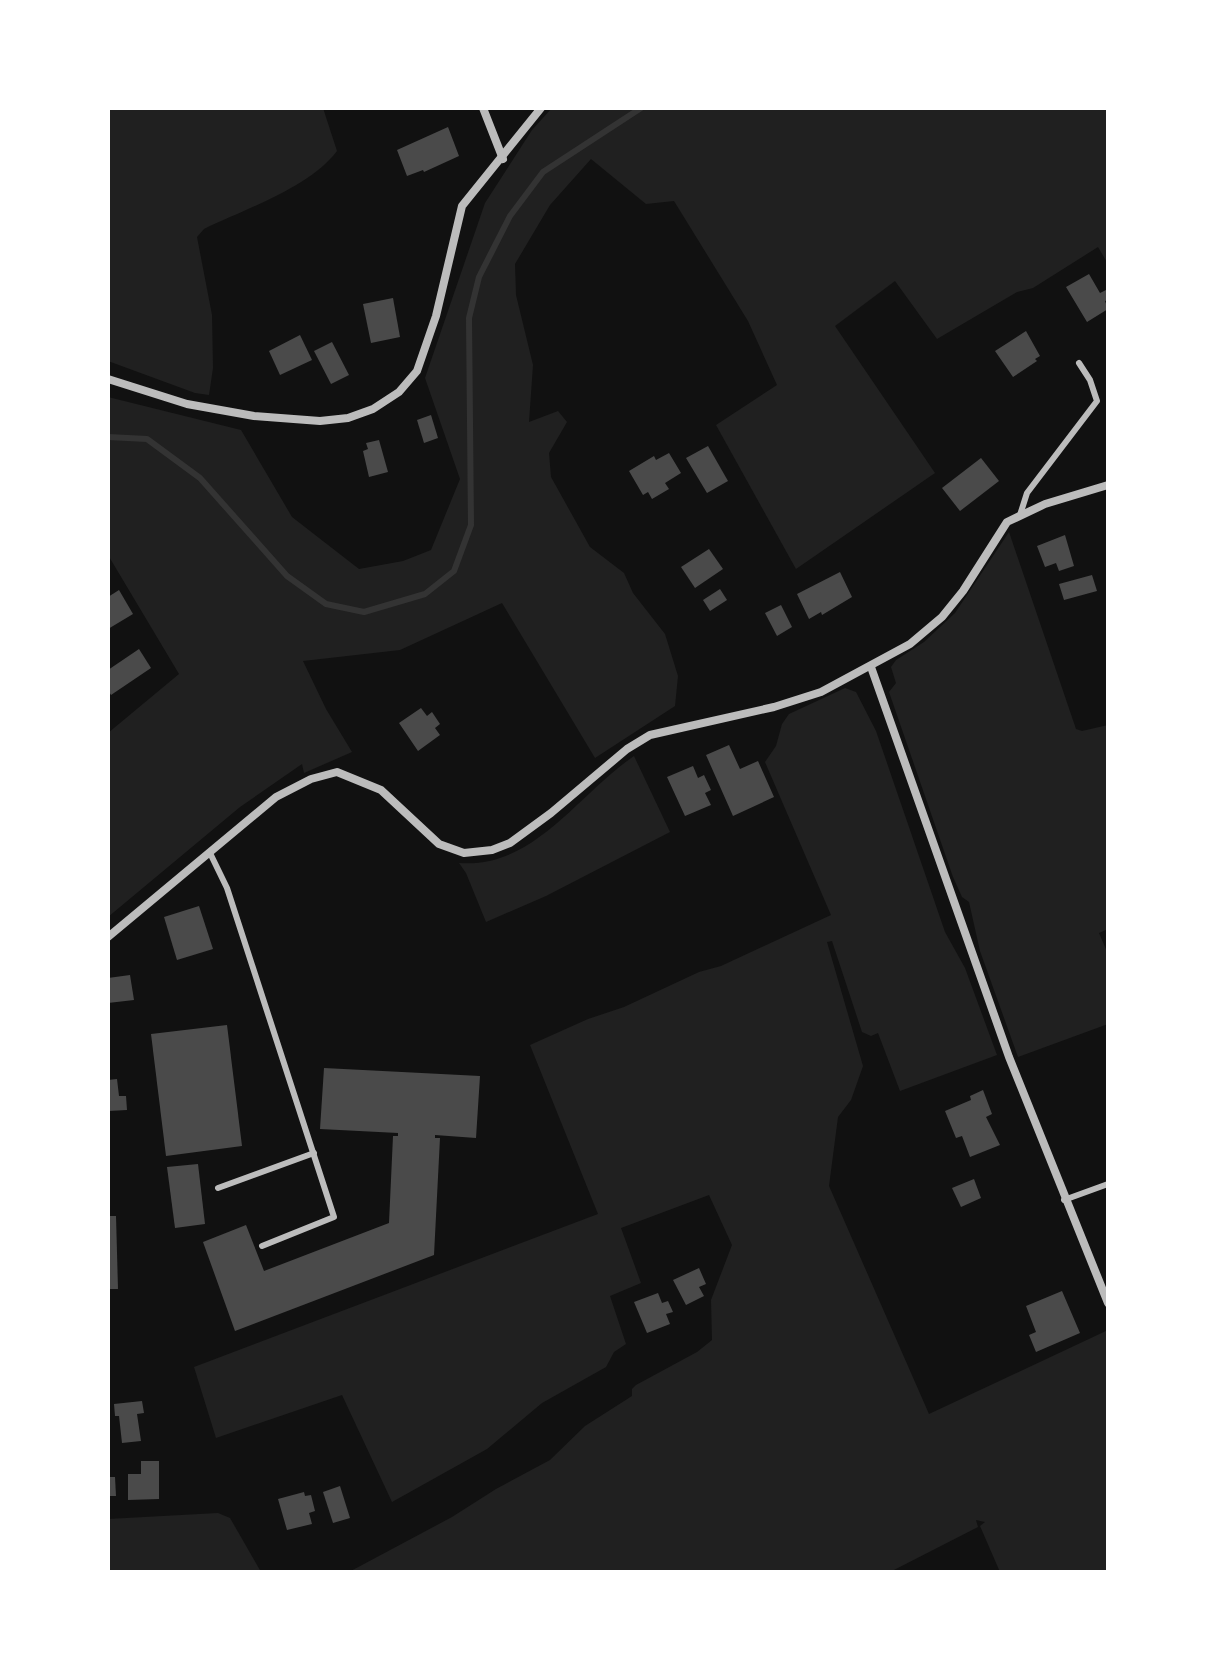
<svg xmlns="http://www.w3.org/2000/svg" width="1216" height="1680" font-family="'Times New Roman',serif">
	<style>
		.green { fill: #202020 }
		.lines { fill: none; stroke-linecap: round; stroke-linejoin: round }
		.stream { stroke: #333; stroke-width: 6 }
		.building { fill: #4a4a4a }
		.service { stroke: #bcbcbc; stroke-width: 6 }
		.minor { stroke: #bcbcbc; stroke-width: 8 }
	</style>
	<rect width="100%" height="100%" fill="#111"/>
	<g class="green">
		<path d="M108,108H323L337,151C309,188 245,209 204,229L197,237L212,315L213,368L209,395L195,393L108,361Z"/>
		<polygon points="552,108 1108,108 1108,264 1098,247 1033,288 1017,292 937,339 895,281 835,326 935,473 796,569 716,425 777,385 748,321 674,201 646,204 591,159 550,205 515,264 516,295 533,365 529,422 558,411 567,422 549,453 551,477 590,547 624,573 633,593 665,634 678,676 675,706 595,758 502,603 400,650 303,661 326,709 352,752 304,773 302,764 240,807 108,917 108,733 179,674 108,555 108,397 241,430 292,517 359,569 403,561 431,550 460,479 425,378 485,203 532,130"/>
		<polygon points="1009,532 1076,729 1082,731 1108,725 1108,929 1099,933 1108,954 1108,1024 1018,1057 980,951 969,902 962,897 953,877 889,692 896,683 891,667 896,660 924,642 955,613"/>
		<polygon points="845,688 856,692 876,731 945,932 965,968 997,1055 900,1091 878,1033 871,1036 862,1032 832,941 827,942 863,1066 851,1100 838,1117 829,1186 929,1414 1108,1330 1108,1572 1000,1572 980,1526 985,1522 976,1520 978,1527 890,1572 349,1572 452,1517 496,1489 550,1460 585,1426 632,1396 632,1389 636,1385 697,1352 712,1340 711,1300 732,1245 709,1195 621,1228 641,1283 610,1296 626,1344 614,1352 606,1367 542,1403 487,1449 392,1502 342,1395 216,1438 194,1367 598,1214 530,1045 588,1019 624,1007 699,972 721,966 831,915 765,762 776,746 782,724 789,714"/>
		<path d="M634,756L670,832L546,896L486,922L466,873L459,863C534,869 578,794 634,756Z"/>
		<polygon points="218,1513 230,1518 261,1572 108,1572 108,1519"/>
	</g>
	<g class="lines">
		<polyline class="stream" points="108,437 147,439 200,478 287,576 326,604 364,612 425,594 454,571 471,525 469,318 479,277 510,216 543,172 641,108"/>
	</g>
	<g class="building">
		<polygon points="448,127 459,156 424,172 423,170 407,176 397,150"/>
		<polygon points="1089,274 1100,293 1106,290 1108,294 1108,300 1105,301 1108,309 1087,322 1066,287"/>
		<polygon points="393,298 400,337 371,343 363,304"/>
		<polygon points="1026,331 1040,356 1035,359 1037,361 1013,377 995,351"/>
		<polygon points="300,335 312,360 280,375 269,351"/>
		<polygon points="332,342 349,375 331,384 314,351"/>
		<polygon points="431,415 438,438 424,443 417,420"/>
		<polygon points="379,440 388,472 369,477 363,451 368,449 366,443"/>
		<polygon points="708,446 728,481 707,493 686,458"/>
		<polygon points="669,453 681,473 665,483 669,489 652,499 648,492 643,495 629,471 654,456 656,460"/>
		<polygon points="981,458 999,481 960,511 942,488"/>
		<polygon points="1065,535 1074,566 1059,571 1056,563 1045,567 1037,546"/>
		<polygon points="709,549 723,569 695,588 681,567"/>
		<polygon points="840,572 852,597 822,615 821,612 809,619 797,594"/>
		<polygon points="1092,575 1097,591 1064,600 1059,584"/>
		<polygon points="720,589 727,600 710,611 703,600"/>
		<polygon points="119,590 133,614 108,629 108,597"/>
		<polygon points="781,605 792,627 777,636 765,613"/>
		<polygon points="139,649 151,668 111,695 108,690 108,670"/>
		<polygon points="421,708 427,716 432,712 440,724 435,728 440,735 418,751 399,723"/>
		<polygon points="729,745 740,769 758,761 774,797 733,816 706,755"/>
		<polygon points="693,766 698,778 704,775 711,790 705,793 711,805 685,816 667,777"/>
		<polygon points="199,906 213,949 177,960 164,917"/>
		<polygon points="130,975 134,1000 108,1003 108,978"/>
		<polygon points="227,1025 242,1146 166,1156 151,1034"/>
		<polygon points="324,1068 480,1076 476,1138 435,1135 435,1138 440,1138 434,1255 235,1331 203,1242 246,1225 264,1271 389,1223 393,1136 398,1136 398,1133 320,1129"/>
		<polygon points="117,1079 119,1096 126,1096 127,1110 108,1111 108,1080"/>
		<polygon points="983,1090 992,1114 986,1117 1000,1145 970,1157 962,1136 956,1138 945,1111 971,1100 970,1096"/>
		<polygon points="198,1164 205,1224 175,1228 167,1167"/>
		<polygon points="974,1179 981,1198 961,1207 952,1188"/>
		<polygon points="108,1216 116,1216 118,1289 108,1289"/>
		<polygon points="699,1268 706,1284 699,1287 704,1296 686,1305 673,1280"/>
		<polygon points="1062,1291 1080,1333 1036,1352 1029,1335 1036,1332 1026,1306"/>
		<polygon points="658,1293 662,1303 668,1301 673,1312 666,1314 670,1324 647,1333 634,1302"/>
		<polygon points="142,1401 144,1413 137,1414 141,1441 122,1443 119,1416 115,1416 114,1404"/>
		<polygon points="141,1461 159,1461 159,1499 128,1500 128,1474 141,1474"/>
		<polygon points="108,1477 115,1477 116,1496 108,1496"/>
		<polygon points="340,1486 350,1518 333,1523 323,1492"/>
		<polygon points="304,1492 305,1496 311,1495 315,1511 309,1513 312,1524 287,1530 278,1499"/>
	</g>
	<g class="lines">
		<g class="service">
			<polyline points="1020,515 1027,493 1097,401 1090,380 1079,363"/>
			<polyline points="210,853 227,888 334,1217 262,1246"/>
			<polyline points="218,1188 314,1153"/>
			<polyline points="1064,1200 1108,1184"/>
		</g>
		<g class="minor">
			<polyline points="483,108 503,159"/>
			<polyline points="108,379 187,404 254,416 320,421 348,418 373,409 399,392 417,371 436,316 462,206 541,108"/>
			<polyline points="871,667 1009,1057 1108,1303"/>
			<polyline points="108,937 276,797 311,779 337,772 381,790 439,844 464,853 492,850 510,843 551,813 627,749 650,735 774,707 821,692 910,644 942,617 963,591 1007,522 1045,504 1108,485"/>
		</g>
	</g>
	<rect width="1216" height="1680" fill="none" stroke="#ffffff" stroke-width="220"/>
</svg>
